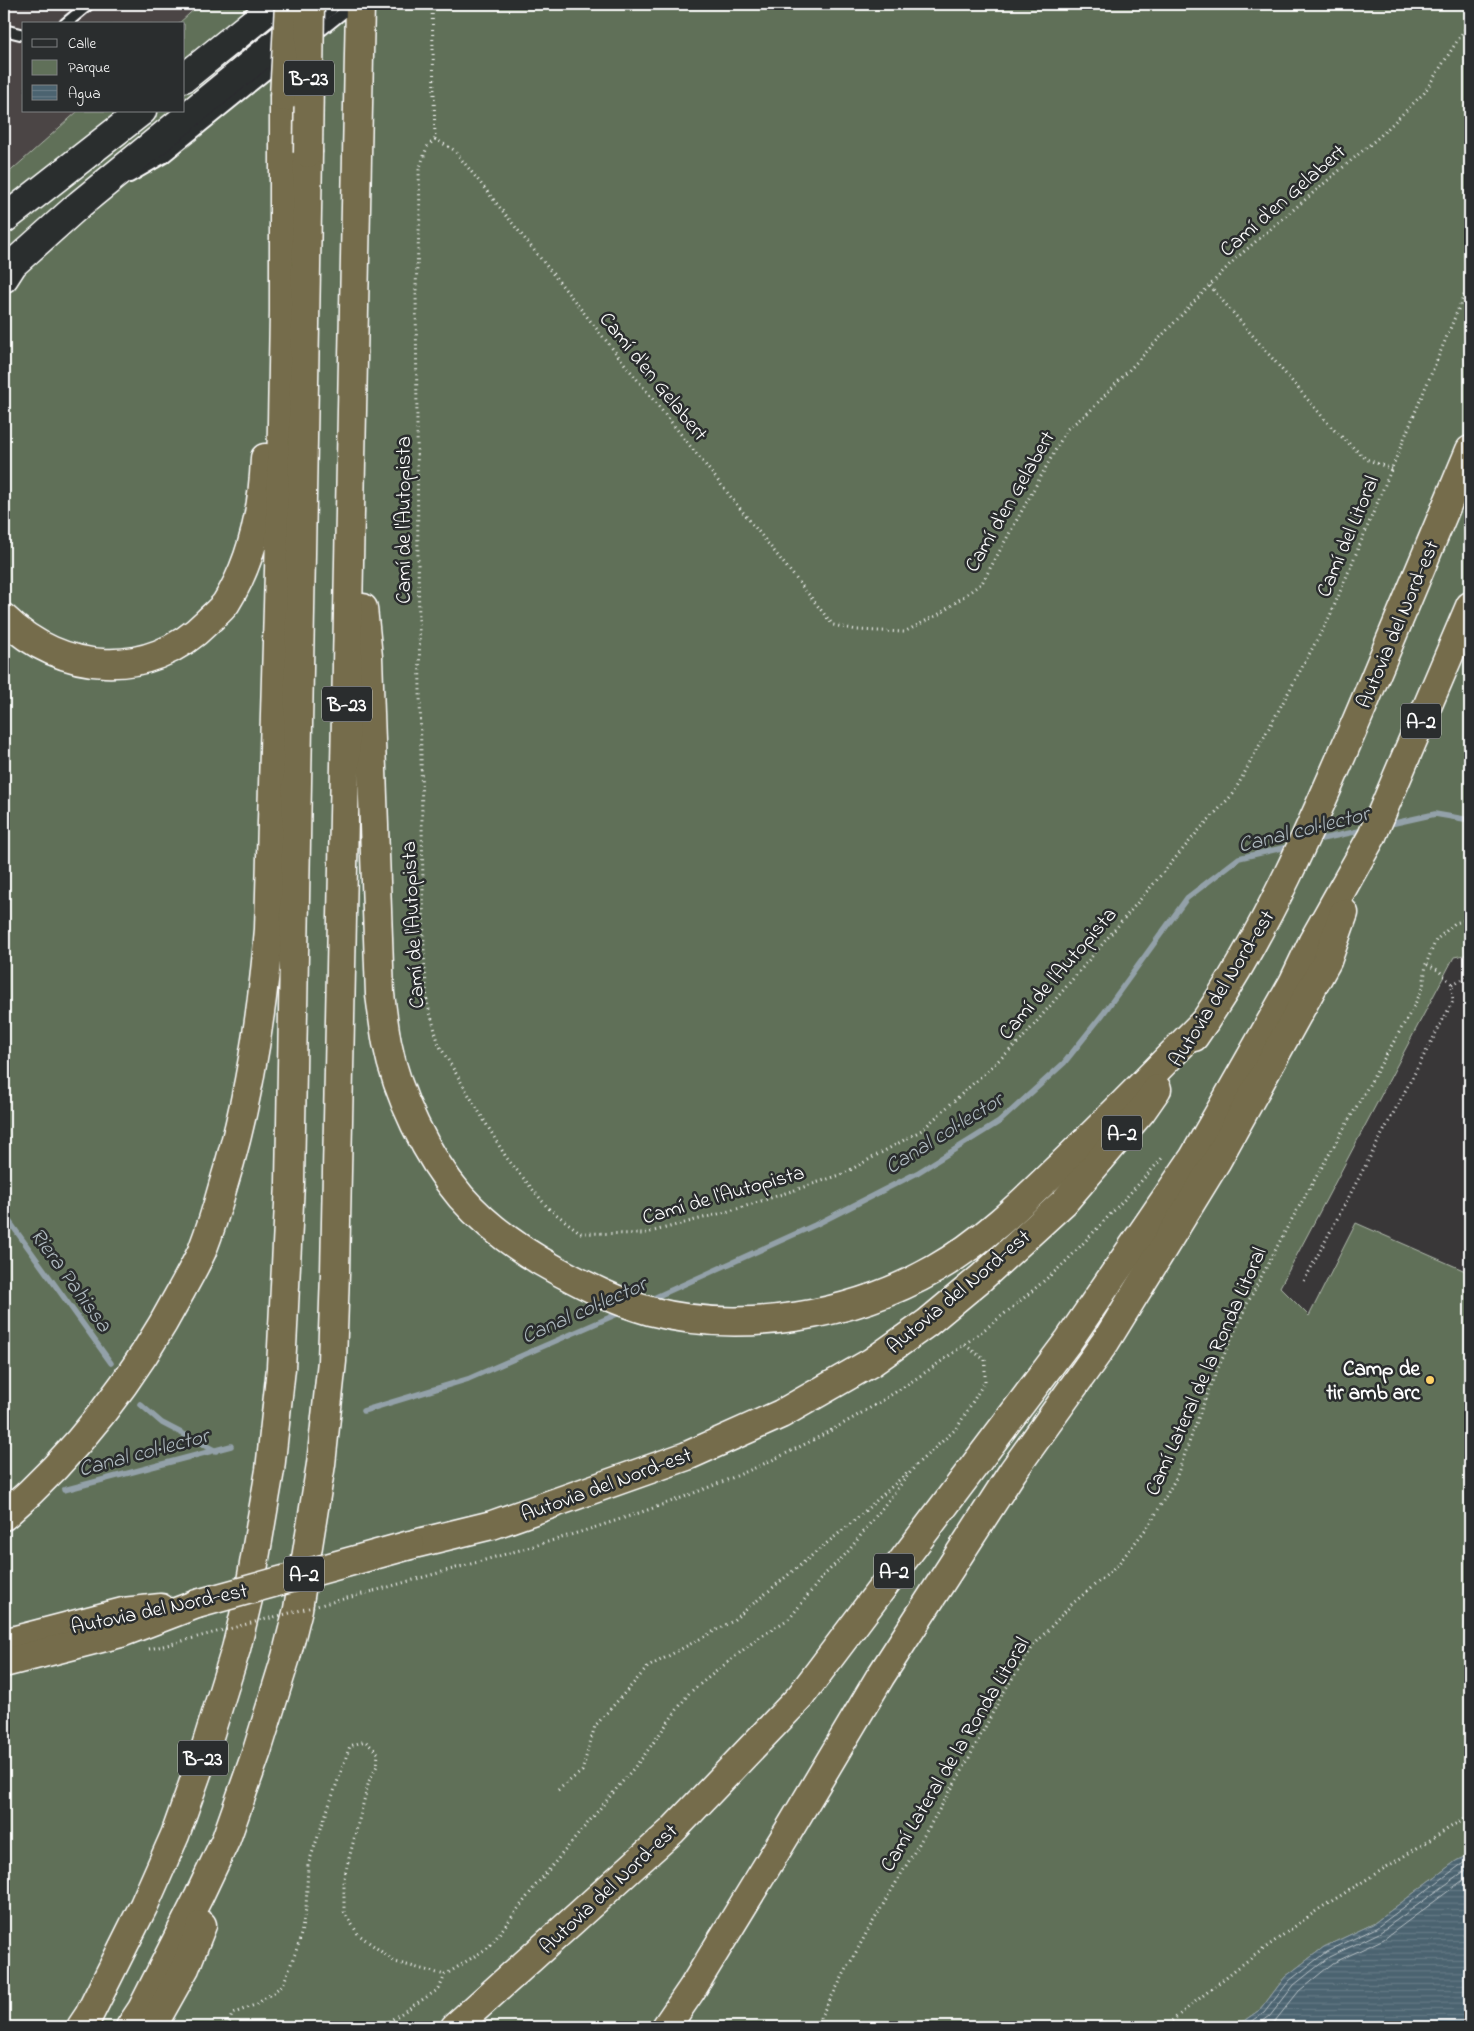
<svg xmlns="http://www.w3.org/2000/svg" width="1474" height="2031" font-family="'Indie Flower',sans-serif">
	<style>
		.built { fill: #4b4444 }
		.green { fill: #607059; stroke: #b0b8ac }
		.water { fill: url(#water-rules); stroke: #93a1a9 }
		.lines { fill: none; stroke-linecap: round; stroke-linejoin: round }
		.shore { stroke: #b7c1c6; stroke-width: 1 }
		.stream { stroke: #93a1a9; stroke-width: 5.5 }
		.lane-casing { stroke: #fff; stroke-width: 14 }
		.secondary-casing { stroke: #fff; stroke-width: 31 }
		.highway-casing { stroke: #fff; stroke-width: 31 }
		.path { stroke: #fff; stroke-width: 3; stroke-dasharray: 1 4; stroke-linecap: butt }
		.lane { stroke: #2a2d2e; stroke-width: 10 }
		.secondary { stroke: #2a2d2e; stroke-width: 28 }
		.highway { stroke: #746c4b; stroke-width: 28 }
		.highway-bridge-casing { stroke: #fff; stroke-width: 31; stroke-linecap: butt }
		.path-bridge { stroke: #fff; stroke-width: 3; stroke-dasharray: 1 4; stroke-linecap: butt }
		.highway-bridge { stroke: #746c4b; stroke-width: 28 }
		.poi-dot { fill: #ffd166; stroke: #2a2d2e; stroke-width: 2 }
		.labels { text-anchor: middle; stroke-width: 5; stroke-linejoin: round; paint-order: stroke }
		.shield { fill: #2a2d2e; stroke: #bfc0c0; stroke-width: 1 }
		.shield-label { font-size: 20px; font-weight: bold; fill: #fff }
		.street-label { font-size: 21px; fill: #fff; stroke: #2a2d2e }
		.poi-label { font-size: 21px; font-weight: bold; fill: #fff; stroke: #2a2d2e; text-anchor: end }
		.water-label { font-size: 22px; font-style: italic; fill: #aeb9bf; stroke: #2a2d2e }
	</style>
	<defs>
		<pattern id="water-rules" width="6" height="5" patternUnits="userSpaceOnUse" patternTransform="scale(1.25)"><rect width="6" height="5" fill="#4b6370"/><path d="M0 2.5h6" fill="none" stroke="#667a85"/></pattern>
	</defs>
	<rect width="100%" height="100%" fill="#393738"/>
	<filter id="ink" filterUnits="userSpaceOnUse"><feTurbulence type="fractalNoise" baseFrequency=".02" numOctaves="2"/><feDisplacementMap in="SourceGraphic" scale="10" xChannelSelector="R" yChannelSelector="G"/><feConvolveMatrix kernelMatrix="1 2 1 2 8 2 1 2 1" color-interpolation-filters="sRGB"/></filter>
	<g filter="url(#ink)">
		<polygon class="built" points="4,4 200,4 178,24 24,24 24,111 78,111 4,177"/>
		<polygon class="green" points="200,4 1470,4 1470,954 1454,957 1280,1287 1309,1316 1356,1223 1470,1273 1470,1854 1456,1861 1373,1924 1324,1947 1285,1977 1261,2009 1235,2027 4,2027 4,177 78,111 184,111 184,24 178,24"/>
		<polygon class="water" points="1470,1854 1470,2027 1235,2027 1261,2009 1285,1977 1324,1947 1373,1924 1456,1861"/>
		<g class="lines">
			<g class="shore">
				<polyline points="1244,2027 1264,2013 1289,1981 1326,1952 1376,1928 1459,1866 1470,1859"/>
				<polyline points="1255,2027 1270,2016 1294,1985 1329,1957 1379,1933 1470,1867"/>
				<polyline points="1268,2027 1275,2021 1299,1991 1333,1963 1384,1939 1470,1875"/>
			</g>
			<g class="stream">
				<polyline points="1386,825 1435,814 1470,820"/>
				<polyline points="1312,841 1364,830"/>
				<polyline points="4,1214 111,1363"/>
				<polyline points="647,1301 815,1225 917,1173 999,1122 1064,1063 1103,1014 1187,898 1239,858 1291,846"/>
				<polyline points="140,1404 162,1423 216,1451"/>
				<polyline points="363,1411 468,1379 622,1312"/>
				<polyline points="64,1490 231,1446"/>
			</g>
			<g class="lane-casing">
				<g id="lane">
					<polyline points="65,24 89,4"/>
					<polyline points="4,30 24,35"/>
					<polyline points="314,36 354,4"/>
					<polyline points="130,177 163,158 281,62"/>
				</g>
			</g>
			<g class="secondary-casing">
				<g id="secondary">
					<polyline points="184,78 276,4"/>
					<polyline points="4,219 142,111"/>
					<polyline points="4,278 13,264 80,204 324,4"/>
				</g>
			</g>
			<g class="highway-casing">
				<g id="highway">
					<path d="M363,608L368,657L380,994C382,1010 384,1027 387,1043C397,1095 427,1157 461,1197C488,1228 523,1252 558,1271C588,1287 617,1302 650,1311C742,1335 853,1316 935,1269C982,1242 1021,1204 1059,1167C1109,1119 1156,1070 1205,1021"/>
					<path d="M4,618C61,674 149,681 207,622C213,616 221,610 226,603C253,560 263,508 265,458"/>
					<path d="M1194,1037C1265,936 1314,821 1362,708C1398,621 1434,535 1470,450"/>
					<path d="M4,1516C77,1453 136,1376 181,1291C188,1278 196,1264 202,1251C210,1230 217,1208 223,1186C249,1102 262,1016 269,929L280,535L284,311V97"/>
					<polyline points="410,1545 492,1525 687,1456 781,1414 872,1362 927,1323 981,1278 1064,1202 1141,1112 1157,1089"/>
					<polyline points="4,1643 123,1612 161,1608"/>
					<polyline points="4,1663 121,1633 197,1604"/>
					<polyline points="81,2027 89,2015 144,1905 175,1835 202,1759 236,1649 248,1599 270,1470 281,1368 290,1183 308,153"/>
					<polyline points="130,2027 142,2009 199,1896 226,1839 257,1751 286,1657 298,1609 321,1464 332,1361 335,1273 360,4"/>
					<polyline points="152,2027 185,1968 202,1925"/>
					<polyline points="455,2027 672,1831 800,1697 1069,1340 1194,1157 1293,983 1313,941 1372,836 1470,606"/>
					<polyline points="666,2027 692,1989 789,1830 880,1677 1013,1471 1106,1341 1216,1162 1327,961 1344,913"/>
				</g>
			</g>
			<g class="path">
				<polyline points="432,4 435,139"/>
				<polyline points="435,139 427,147 419,170 420,214 416,285 418,558 424,954 427,1002 439,1045 506,1157 548,1208 581,1233 643,1234 737,1209 843,1174 922,1130 1021,1040 1200,829 1233,794 1330,616 1470,281"/>
				<polyline points="435,139 454,150 833,625 857,630 904,632 941,613 982,583 1067,429 1089,412 1234,260 1380,136 1424,93 1470,21"/>
				<polyline points="1210,286 1333,429 1366,459 1392,469"/>
				<polyline points="1452,984 1470,976"/>
				<polyline points="1304,1281 1453,1001 1452,984 1438,970 1426,964"/>
				<polyline points="916,1465 957,1428 985,1381 985,1360 965,1345"/>
				<path d="M374,1591C522,1549 674,1512 811,1441C900,1395 984,1334 1060,1267C1071,1257 1081,1245 1092,1234C1116,1208 1141,1182 1164,1156"/>
				<polyline points="149,1649 163,1646"/>
				<polyline points="558,1790 582,1771 595,1726 648,1667 731,1622 855,1520 909,1471"/>
				<polyline points="228,2027 232,2014 257,2004 283,1985 299,1943 306,1909 308,1865 350,1746 365,1741 378,1753 377,1766 369,1781 344,1878 344,1912 358,1934 395,1962 445,1975"/>
				<polyline points="380,2027 439,1989 445,1975 489,1947 536,1885 643,1757 689,1693 757,1639 790,1618 823,1576 846,1554 916,1465"/>
				<polyline points="815,2027 867,1932 962,1771 1003,1693 1034,1645 1072,1604 1115,1568 1150,1524 1176,1478 1210,1386 1247,1304 1288,1226 1412,1010 1423,988 1426,964 1436,940 1455,923 1470,919"/>
				<polyline points="1164,2027 1236,1969 1319,1909 1470,1815"/>
			</g>
			<use href="#lane" class="lane"/>
			<use href="#secondary" class="secondary"/>
			<use href="#highway" class="highway"/>
			<g class="highway-bridge-casing">
				<g id="highway-bridge">
					<polyline points="284,97 289,4"/>
					<polyline points="308,153 310,4"/>
					<polyline points="197,1604 410,1545"/>
				</g>
			</g>
			<polyline class="path-bridge" points="163,1646 374,1591"/>
			<use href="#highway-bridge" class="highway-bridge"/>
		</g>
	</g>
	<circle class="poi-dot" cx="1430" cy="1380" r="5"/>
	<g class="labels">
		<g class="shield">
			<rect x="284" y="60.5" width="50" height="35" rx="4"/>
			<rect x="322" y="686.5" width="50" height="35" rx="4"/>
			<rect x="1401" y="703.5" width="40" height="35" rx="4"/>
			<rect x="1102" y="1115.5" width="40" height="35" rx="4"/>
			<rect x="874" y="1553.5" width="40" height="35" rx="4"/>
			<rect x="284" y="1556.5" width="40" height="35" rx="4"/>
			<rect x="178" y="1740.5" width="50" height="35" rx="4"/>
		</g>
		<g class="shield-label">
			<text x="309" y="85">B-23</text>
			<text x="347" y="711">B-23</text>
			<text x="1421" y="728">A-2</text>
			<text x="1122" y="1140">A-2</text>
			<text x="894" y="1578">A-2</text>
			<text x="304" y="1581">A-2</text>
			<text x="203" y="1765">B-23</text>
		</g>
		<g class="street-label">
			<text transform="translate(1282 200) rotate(-41)" y="7">Camí d'en Gelabert</text>
			<text transform="translate(654 376) rotate(51)" y="7">Camí d'en Gelabert</text>
			<text transform="translate(1009 501) rotate(-60)" y="7">Camí d'en Gelabert</text>
			<text transform="translate(403 520) rotate(-90)" y="7">Camí de l'Autopista</text>
			<text transform="translate(1347 536) rotate(-67)" y="7">Camí del Litoral</text>
			<text transform="translate(1397 624) rotate(-67)" y="7">Autovia del Nord-est</text>
			<text transform="translate(412 925) rotate(-93)" y="7">Camí de l'Autopista</text>
			<text transform="translate(1057 973) rotate(-49)" y="7">Camí de l'Autopista</text>
			<text transform="translate(1221 988) rotate(-58)" y="7">Autovia del Nord-est</text>
			<text transform="translate(723 1194) rotate(-16)" y="7">Camí de l'Autopista</text>
			<text transform="translate(958 1291) rotate(-40)" y="7">Autovia del Nord-est</text>
			<text transform="translate(1205 1371) rotate(-66)" y="7">Camí Lateral de la Ronda Litoral</text>
			<text transform="translate(606 1484) rotate(-20)" y="7">Autovia del Nord-est</text>
			<text transform="translate(159 1608) rotate(-12)" y="7">Autovia del Nord-est</text>
			<text transform="translate(954 1754) rotate(-59)" y="7">Camí Lateral de la Ronda Litoral</text>
			<text transform="translate(608 1888) rotate(-43)" y="7">Autovia del Nord-est</text>
		</g>
		<g class="poi-label">
			<text x="1420" y="1375">Camp de<tspan x="1420" dy="24">tir amb arc</tspan></text>
		</g>
		<g class="water-label">
			<text transform="translate(1303 828) rotate(-14)" y="8">Canal col·lector</text>
			<text transform="translate(943 1132) rotate(-32)" y="8">Canal col·lector</text>
			<text transform="translate(72 1279) rotate(54)" y="8">Riera Pahissa</text>
			<text transform="translate(583 1309) rotate(-24)" y="8">Canal col·lector</text>
			<text transform="translate(143 1451) rotate(-15)" y="8">Canal col·lector</text>
		</g>
	</g>
	<rect width="1474" height="2031" fill="none" stroke="#2a2d2e" stroke-width="20"/>
	<rect x="10" y="10" width="1454" height="2011" fill="none" stroke="#fff" stroke-width="2" filter="url(#ink)"/>
	<rect x="22" y="22" width="162" height="90" fill="#2a2d2e" stroke="#7f8182"/>
	<rect x="32" y="39" width="25" height="8" fill="#2a2d2e" stroke="#7f8182"/>
	<text x="68" y="48" font-size="15" fill="#ffffff">Calle</text>
	<rect x="32" y="60" width="25" height="15" fill="#607059" stroke="#7f8182"/>
	<text x="68" y="72" font-size="15" fill="#ffffff">Parque</text>
	<rect x="32" y="85" width="25" height="15" fill="url(#water-rules)" stroke="#7f8182"/>
	<text x="68" y="98" font-size="15" fill="#ffffff">Agua</text>
</svg>
